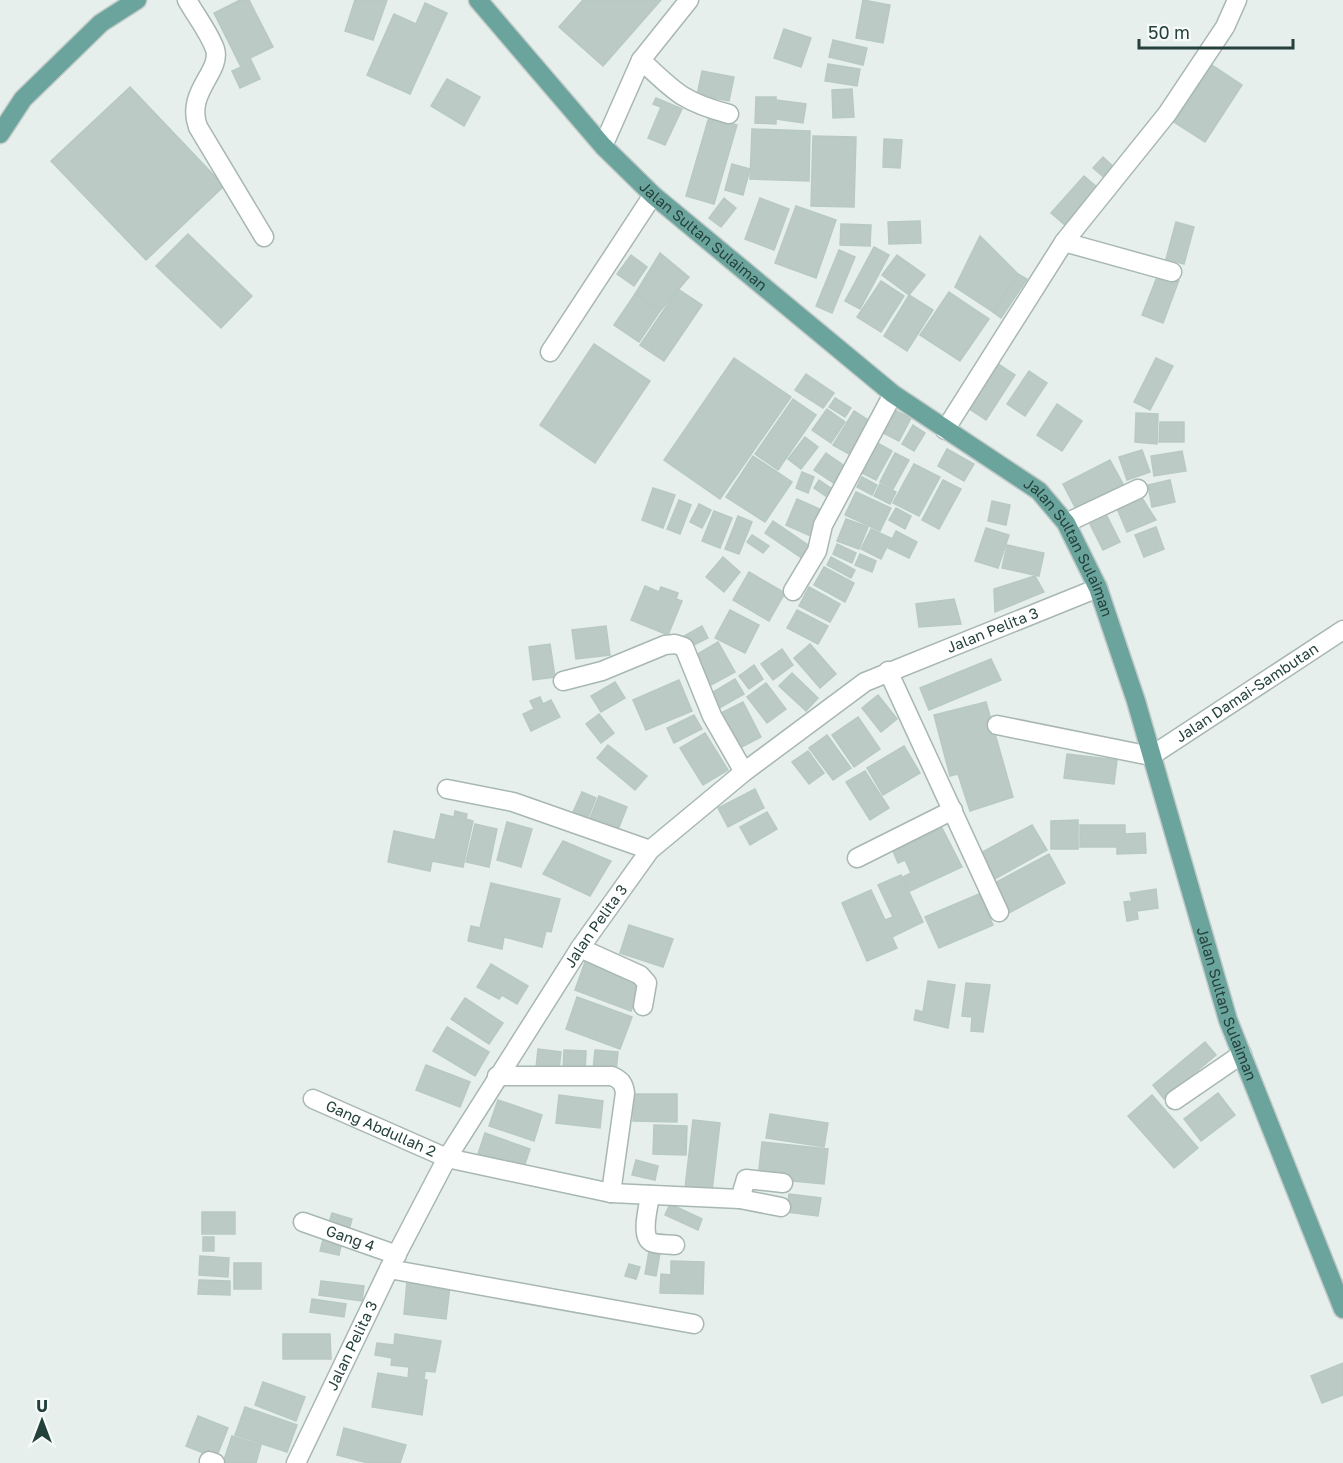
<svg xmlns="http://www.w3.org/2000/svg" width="1343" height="1463" font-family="'Golos Text',sans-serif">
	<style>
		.building { fill: #bbcac5; stroke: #b8c9c3; stroke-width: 1.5 }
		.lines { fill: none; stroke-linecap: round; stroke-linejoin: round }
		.minor-casing { stroke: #a8b7b4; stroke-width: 21 }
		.major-casing { stroke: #c2cac8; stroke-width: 21 }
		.minor { stroke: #fff; stroke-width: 18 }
		.major { stroke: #6aa49c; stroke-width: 18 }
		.labels { text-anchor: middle; stroke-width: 6; stroke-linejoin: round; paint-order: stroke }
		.street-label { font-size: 15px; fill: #24413c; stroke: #f6fbf9 }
	</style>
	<rect width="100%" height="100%" fill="#e6efec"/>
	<g class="building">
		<polygon points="240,0 249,0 273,47 250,58 260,79 240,88 232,71 241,67 214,13"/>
		<polygon points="355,0 387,0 373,40 345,31"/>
		<polygon points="583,0 661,0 603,66 559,27"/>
		<polygon points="863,0 890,5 883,43 856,38"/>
		<polygon points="425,3 447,13 410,94 367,75 394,14 416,24"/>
		<polygon points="784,29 811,38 801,67 774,58"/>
		<polygon points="833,40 867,48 863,65 829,57"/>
		<polygon points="828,64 860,69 857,86 825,81"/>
		<polygon points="1212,65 1242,85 1205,142 1174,122"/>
		<polygon points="702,71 734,77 729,101 697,95"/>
		<polygon points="447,79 480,97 464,126 431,106"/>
		<polygon points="130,87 224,186 146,260 51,161"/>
		<polygon points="852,89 854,117 833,118 832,90"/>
		<polygon points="756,97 776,97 776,100 806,104 803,123 776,119 776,124 755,123"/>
		<polygon points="656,98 682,109 665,145 648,138 661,107 653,104"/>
		<polygon points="709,117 737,125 714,204 686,196"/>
		<polygon points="752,129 810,131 809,181 750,179"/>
		<polygon points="813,136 856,137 854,207 811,206"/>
		<polygon points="884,139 902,140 900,168 883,167"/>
		<polygon points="1103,157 1115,168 1106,179 1093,168"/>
		<polygon points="732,164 750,169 743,195 725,190"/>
		<polygon points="1084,176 1098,188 1066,226 1051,213"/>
		<polygon points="724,198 736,208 721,227 709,218"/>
		<polygon points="760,198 789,209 774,250 745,239"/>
		<polygon points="796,206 836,220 816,278 775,263"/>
		<polygon points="920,221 921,243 889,244 888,222"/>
		<polygon points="1176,222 1194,227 1184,264 1166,259"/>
		<polygon points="841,224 871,225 870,246 840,245"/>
		<polygon points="188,234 252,296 221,328 156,266"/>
		<polygon points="980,236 1018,274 993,312 955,287"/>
		<polygon points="874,247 889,255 860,309 845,301"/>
		<polygon points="839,250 855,257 832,313 816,306"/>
		<polygon points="660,253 689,277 660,311 635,294"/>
		<polygon points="631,255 647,267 634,286 617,274"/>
		<polygon points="897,255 925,275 909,295 882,275"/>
		<polygon points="1159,272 1179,280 1163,323 1142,315"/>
		<polygon points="1018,274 1027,279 1001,318 993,312"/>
		<polygon points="881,281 904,296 881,332 857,317"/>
		<polygon points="678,289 702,305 664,361 640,345"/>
		<polygon points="949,292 989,319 960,361 920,335"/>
		<polygon points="635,294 660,311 639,342 614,325"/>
		<polygon points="909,295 933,310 907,351 884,336"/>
		<polygon points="594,344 650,381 595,463 540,425"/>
		<polygon points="734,358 791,397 720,499 664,460"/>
		<polygon points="1156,358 1173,366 1150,410 1134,402"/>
		<polygon points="997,363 1015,375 986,420 968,408"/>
		<polygon points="1029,371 1047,383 1025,416 1007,404"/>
		<polygon points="806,374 834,393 823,408 795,390"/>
		<polygon points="835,398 851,408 845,417 829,407"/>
		<polygon points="793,399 816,415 778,470 755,454"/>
		<polygon points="1057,404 1082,421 1062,451 1037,435"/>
		<polygon points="827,409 845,422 831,443 812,430"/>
		<polygon points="894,410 911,418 899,441 883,433"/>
		<polygon points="854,411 876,425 856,458 833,445"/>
		<polygon points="1136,413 1158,414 1157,444 1135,442"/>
		<polygon points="1160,422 1184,422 1184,442 1159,442"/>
		<polygon points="913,425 925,433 914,451 902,444"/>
		<polygon points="805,437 818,447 801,469 788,459"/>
		<polygon points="872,440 892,451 876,480 856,470"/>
		<polygon points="947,449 974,464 964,481 938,466"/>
		<polygon points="1142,450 1150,472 1127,480 1119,457"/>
		<polygon points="1182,451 1186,471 1154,476 1151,456"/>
		<polygon points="826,453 846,467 835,484 814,470"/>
		<polygon points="895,453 909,460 893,489 880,482"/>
		<polygon points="753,456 792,482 765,522 726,497"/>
		<polygon points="1110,460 1123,484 1076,509 1063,484"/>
		<polygon points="914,464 940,477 919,516 893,503"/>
		<polygon points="802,472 814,477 808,493 796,488"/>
		<polygon points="862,477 877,485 872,495 857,487"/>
		<polygon points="819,480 838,493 833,501 814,488"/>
		<polygon points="943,480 961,489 939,529 922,520"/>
		<polygon points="1170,480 1175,502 1152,507 1148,485"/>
		<polygon points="880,484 896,492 890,504 874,496"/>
		<polygon points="653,488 675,495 663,528 642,520"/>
		<polygon points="856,492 891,508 880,531 845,515"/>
		<polygon points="1142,498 1156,520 1127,532 1116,506"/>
		<polygon points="797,499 824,511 813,537 786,525"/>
		<polygon points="679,500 691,505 680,534 667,529"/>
		<polygon points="992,501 1010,505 1006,525 988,521"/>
		<polygon points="699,504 711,510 702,528 690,522"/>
		<polygon points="896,508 911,516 905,529 889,520"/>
		<polygon points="714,511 732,518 720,548 702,541"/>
		<polygon points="738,516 752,522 739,554 725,549"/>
		<polygon points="1107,516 1120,542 1103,550 1090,524"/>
		<polygon points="846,519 868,527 859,549 837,541"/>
		<polygon points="773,521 814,549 806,561 765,533"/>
		<polygon points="1156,527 1164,549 1144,557 1135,535"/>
		<polygon points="986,528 1009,535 998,568 975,561"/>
		<polygon points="871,529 891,538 881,559 861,549"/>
		<polygon points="896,531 917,542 909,558 888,548"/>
		<polygon points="752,535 769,546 763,553 747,542"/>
		<polygon points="837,544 856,553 852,563 833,554"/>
		<polygon points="1007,545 1044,553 1039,576 1002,568"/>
		<polygon points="860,554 876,561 872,572 855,565"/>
		<polygon points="723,557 740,572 724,592 706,577"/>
		<polygon points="831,557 855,570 851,578 827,565"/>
		<polygon points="824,567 854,583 845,602 814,585"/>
		<polygon points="749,572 785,593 769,621 733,600"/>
		<polygon points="1035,576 1044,592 995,612 994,589"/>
		<polygon points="645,586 659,592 661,587 678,593 676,599 682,601 668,635 631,620"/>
		<polygon points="809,587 840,604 830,622 799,606"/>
		<polygon points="954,599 961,624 919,627 916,604"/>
		<polygon points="730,610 759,625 745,653 715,638"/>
		<polygon points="797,610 828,626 818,644 787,628"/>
		<polygon points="606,626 610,655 576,659 572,630"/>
		<polygon points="702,626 708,638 690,647 684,636"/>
		<polygon points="718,642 735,672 711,685 694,656"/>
		<polygon points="550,644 555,677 533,680 529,647"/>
		<polygon points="810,644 836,674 820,688 794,658"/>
		<polygon points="782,649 793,665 773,680 761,664"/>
		<polygon points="991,659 1001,680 929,710 920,688"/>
		<polygon points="754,665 763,679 749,689 739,676"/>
		<polygon points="792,673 818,698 806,711 779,686"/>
		<polygon points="735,679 744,694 716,710 708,695"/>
		<polygon points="679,680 692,711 646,730 633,700"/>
		<polygon points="615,682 625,698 601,712 591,696"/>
		<polygon points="766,683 786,709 767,723 747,697"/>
		<polygon points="878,695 897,719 881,732 862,708"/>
		<polygon points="540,697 543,704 551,700 560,717 531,731 523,714 534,709 530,701"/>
		<polygon points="743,702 761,737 738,749 719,714"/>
		<polygon points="986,702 1013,797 970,811 958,774 950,776 934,715"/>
		<polygon points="599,714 614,733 601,743 586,724"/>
		<polygon points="694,715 702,729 674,743 667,728"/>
		<polygon points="858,717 880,749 854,767 832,735"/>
		<polygon points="705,733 728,770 703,785 680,748"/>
		<polygon points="827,735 851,768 833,780 809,748"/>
		<polygon points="608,745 647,776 635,790 597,758"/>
		<polygon points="904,746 920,773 883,795 867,768"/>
		<polygon points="808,751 824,773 809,784 792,762"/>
		<polygon points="1067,754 1117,760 1114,784 1064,778"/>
		<polygon points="865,771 889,808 870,820 846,782"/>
		<polygon points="755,789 764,808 728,827 718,808"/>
		<polygon points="582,792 596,798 584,827 569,821"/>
		<polygon points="599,796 627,807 615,837 587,825"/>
		<polygon points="455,811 467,814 466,819 473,821 463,867 432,861 430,871 388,862 394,831 435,840 441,814 454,817"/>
		<polygon points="767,812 777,829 750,845 740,827"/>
		<polygon points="1078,820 1078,849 1051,849 1051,821"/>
		<polygon points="507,822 532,829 521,867 497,860"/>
		<polygon points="475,824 497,829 489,867 466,862"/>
		<polygon points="1032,825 1047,850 991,881 977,855"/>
		<polygon points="1080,825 1125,825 1125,834 1145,833 1146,853 1117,854 1117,847 1080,847"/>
		<polygon points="942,828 962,867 910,891 903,877 911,873 905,860 898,863 893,851"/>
		<polygon points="563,841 611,861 590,896 543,874"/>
		<polygon points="1049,854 1065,883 1005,915 989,886"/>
		<polygon points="901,875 923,922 892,937 897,948 867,961 842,903 871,890 885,920 893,917 878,885"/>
		<polygon points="491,883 560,899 551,932 546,931 542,947 504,937 502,949 468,941 471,926 480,928"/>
		<polygon points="1156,889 1158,908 1137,911 1138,919 1127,921 1124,902 1132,901 1130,893"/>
		<polygon points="979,894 993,925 939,948 925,917"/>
		<polygon points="629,925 673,939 663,967 620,953"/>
		<polygon points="585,962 642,983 631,1011 575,990"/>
		<polygon points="491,964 528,986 517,1004 502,995 499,999 477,987"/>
		<polygon points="928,981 955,985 948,1028 914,1020 916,1010 923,1012"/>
		<polygon points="966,983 990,985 983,1032 971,1031 972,1017 962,1016"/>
		<polygon points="577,997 632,1017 620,1049 566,1029"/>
		<polygon points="465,998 503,1023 489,1044 451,1019"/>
		<polygon points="447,1027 489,1052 475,1076 433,1051"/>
		<polygon points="1205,1042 1216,1055 1164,1099 1153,1085"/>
		<polygon points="538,1049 561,1052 559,1070 536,1068"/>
		<polygon points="564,1050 586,1051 585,1072 563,1071"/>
		<polygon points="595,1050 618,1052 616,1072 593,1070"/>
		<polygon points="426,1065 470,1082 460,1107 416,1090"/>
		<polygon points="1218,1093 1235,1115 1201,1141 1184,1119"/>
		<polygon points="633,1094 677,1094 677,1122 633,1121"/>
		<polygon points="559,1095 603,1101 600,1128 556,1123"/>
		<polygon points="1152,1095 1198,1148 1174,1168 1128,1116"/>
		<polygon points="498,1100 542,1115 534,1141 489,1126"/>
		<polygon points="770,1114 828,1123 824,1147 766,1138"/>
		<polygon points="693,1120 720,1123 712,1191 685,1188"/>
		<polygon points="654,1125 687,1126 686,1155 653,1154"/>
		<polygon points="485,1133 530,1149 523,1170 478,1154"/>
		<polygon points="762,1142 828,1149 824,1184 758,1178"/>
		<polygon points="636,1160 658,1166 655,1180 632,1175"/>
		<polygon points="789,1194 821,1198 818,1216 787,1212"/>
		<polygon points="670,1204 702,1219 698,1230 665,1215"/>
		<rect x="202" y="1212" width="33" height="22"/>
		<polygon points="332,1213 352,1219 348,1234 327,1229"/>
		<polygon points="324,1236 342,1240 339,1255 320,1251"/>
		<rect x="203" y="1237" width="11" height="14"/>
		<polygon points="649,1251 660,1253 656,1276 645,1274"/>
		<polygon points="200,1256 229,1258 228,1277 199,1275"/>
		<polygon points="671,1261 704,1262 703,1294 660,1293 661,1274 671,1275"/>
		<rect x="234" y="1263" width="27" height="26"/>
		<polygon points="629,1264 640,1267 636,1279 625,1276"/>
		<polygon points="199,1280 230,1281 230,1295 198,1294"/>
		<polygon points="321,1281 364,1286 362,1301 319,1295"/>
		<polygon points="407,1281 450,1286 446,1319 404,1314"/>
		<polygon points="312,1299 346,1304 344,1317 310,1312"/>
		<polygon points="283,1334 330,1334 331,1359 283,1359"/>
		<polygon points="395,1334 441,1341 435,1372 425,1371 424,1380 427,1380 422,1415 372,1407 378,1373 408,1378 409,1367 391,1365 392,1358 375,1355 377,1343 394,1345"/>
		<polygon points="1343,1363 1343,1395 1322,1403 1311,1376"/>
		<polygon points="263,1382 305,1397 296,1421 255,1405"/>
		<polygon points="245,1407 297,1425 287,1452 235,1435"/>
		<polygon points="198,1416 228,1428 216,1458 186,1446"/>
		<polygon points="344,1428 406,1445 400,1463 368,1463 337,1455"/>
		<polygon points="232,1436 261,1445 256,1463 223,1463"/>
	</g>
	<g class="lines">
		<g class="minor-casing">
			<g id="minor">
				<path d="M187,0C196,16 209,32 215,49C222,72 185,92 198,127L264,237"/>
				<path d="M641,60C675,92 683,102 729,114"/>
				<polyline points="603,146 641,60 689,0"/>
				<polyline points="1064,242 1172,272"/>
				<polyline points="550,352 653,195"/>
				<polyline points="945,430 1064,242 1167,114 1225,27 1237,0"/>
				<polyline points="1066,523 1138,489"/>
				<polyline points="793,591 817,551 823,525 893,394"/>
				<polyline points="888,671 999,912"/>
				<polyline points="563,681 602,671 665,645 675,644 684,647 712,716 744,772"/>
				<path id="s1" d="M997,725L1151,756L1343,630"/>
				<polyline points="447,789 513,802 650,850"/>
				<polyline points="857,858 953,810"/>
				<polyline points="580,948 640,975 647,983 643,1006"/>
				<path d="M497,1076H612C621,1080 624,1084 625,1093L611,1193"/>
				<path id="s2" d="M313,1099L447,1158L611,1193L740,1199L781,1207"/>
				<polyline points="1175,1100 1242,1054"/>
				<path d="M650,1195C649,1205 640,1236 651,1242C657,1245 668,1244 675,1245"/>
				<polyline points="740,1199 746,1179 783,1183"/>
				<path id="s3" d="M303,1222L397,1255"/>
				<polyline points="389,1269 694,1324"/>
				<polyline points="209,1461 215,1463"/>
				<path id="s4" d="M296,1463L389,1269L447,1158L580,948L650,850L744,772L865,682L1098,588"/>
			</g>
		</g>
		<g class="major-casing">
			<g id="major">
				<path id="s5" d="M478,0L603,146L653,195L893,394L1039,491L1066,523L1098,588L1136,701L1228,1020L1343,1309"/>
				<polyline points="0,134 23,99 101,23 137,0"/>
			</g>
		</g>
		<use href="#minor" class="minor"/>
		<use href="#major" class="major"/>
	</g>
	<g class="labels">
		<g class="street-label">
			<text dy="5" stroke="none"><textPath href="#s5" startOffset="327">Jalan Sultan Sulaiman</textPath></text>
			<text dy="5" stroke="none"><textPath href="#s5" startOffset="813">Jalan Sultan Sulaiman</textPath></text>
			<text dy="5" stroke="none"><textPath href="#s4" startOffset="1120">Jalan Pelita 3</textPath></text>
			<text dy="5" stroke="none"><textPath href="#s1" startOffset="272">Jalan Damai-Sambutan</textPath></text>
			<text dy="5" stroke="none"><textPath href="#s4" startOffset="616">Jalan Pelita 3</textPath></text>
			<text dy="5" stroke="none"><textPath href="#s5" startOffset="1299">Jalan Sultan Sulaiman</textPath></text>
			<text dy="5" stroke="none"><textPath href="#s2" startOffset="74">Gang Abdullah 2</textPath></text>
			<text dy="5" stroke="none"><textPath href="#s3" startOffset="50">Gang 4</textPath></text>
			<text dy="5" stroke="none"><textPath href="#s4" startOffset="130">Jalan Pelita 3</textPath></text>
		</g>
	</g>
	<g transform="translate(42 1421)" stroke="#f6fbf9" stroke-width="4.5" paint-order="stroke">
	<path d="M0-4.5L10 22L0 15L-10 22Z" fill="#24413c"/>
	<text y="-9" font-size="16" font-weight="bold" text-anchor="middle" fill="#24413c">U</text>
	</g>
	<path d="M1139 39v9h154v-9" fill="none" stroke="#24413c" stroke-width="3"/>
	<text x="1148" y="39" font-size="18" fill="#24413c" stroke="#f6fbf9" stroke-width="4.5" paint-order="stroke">50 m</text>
</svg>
